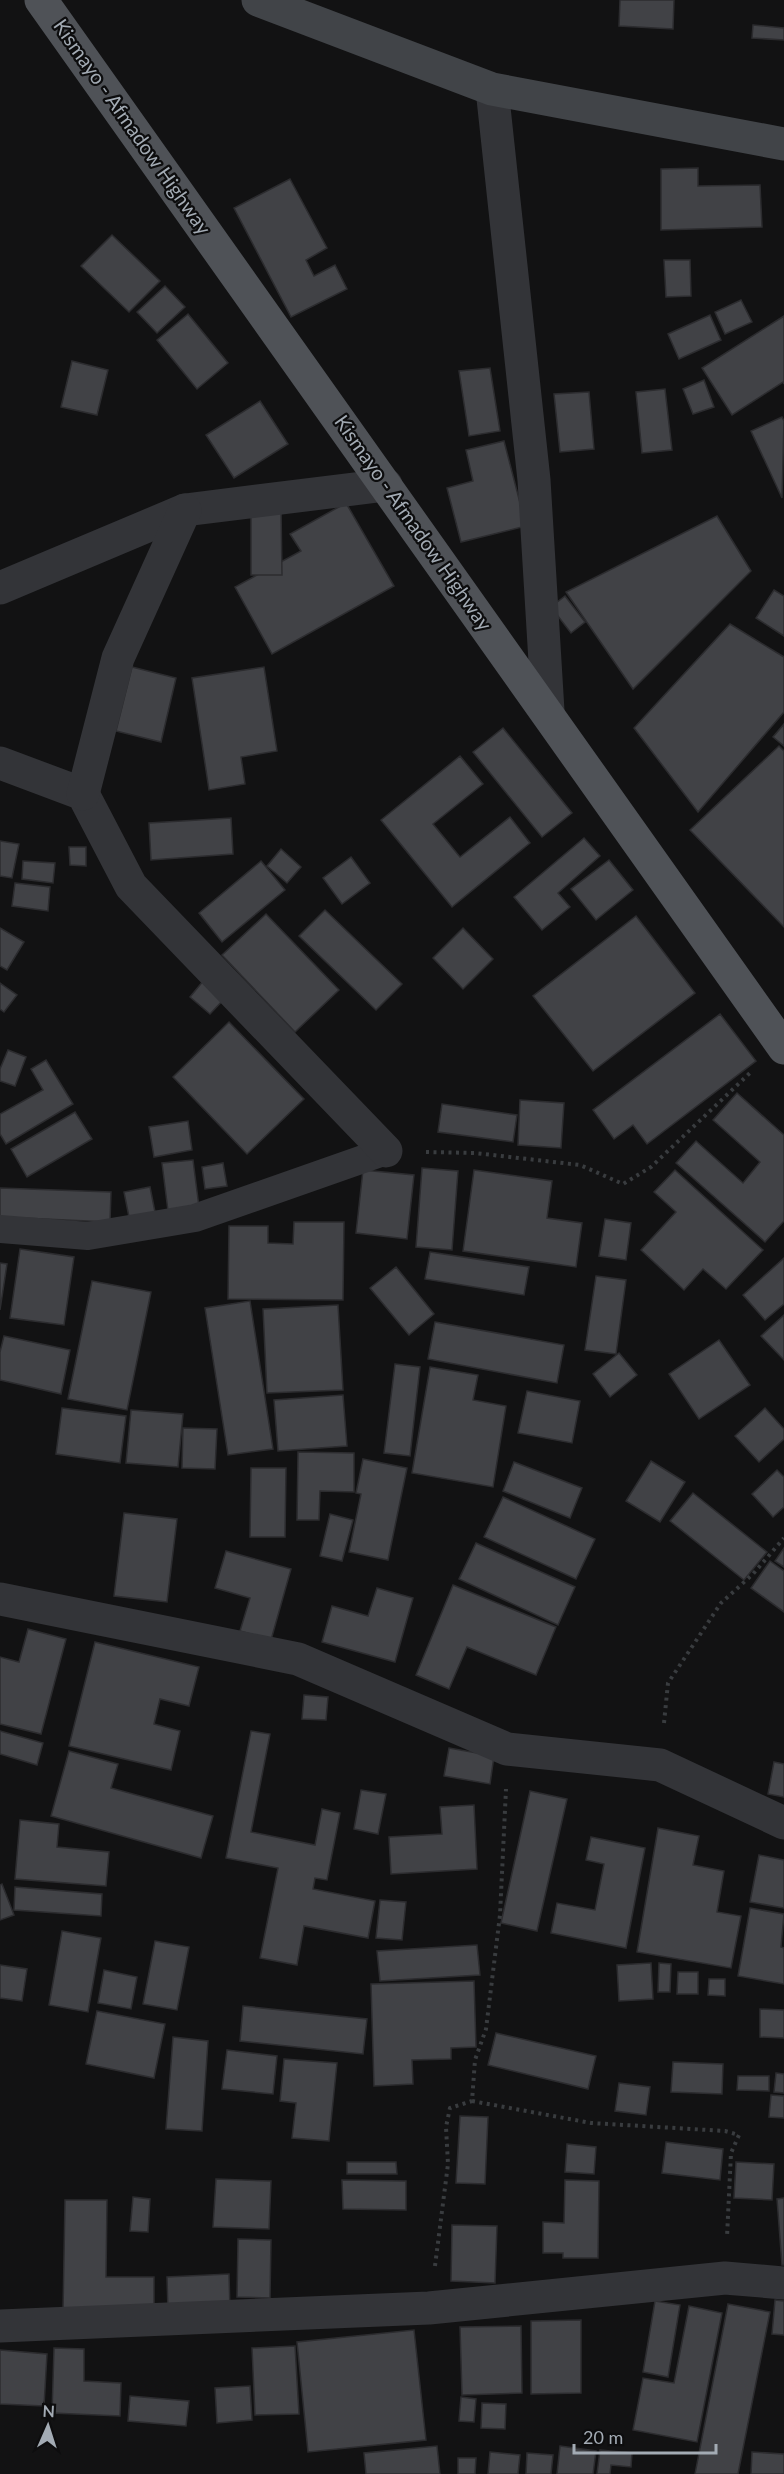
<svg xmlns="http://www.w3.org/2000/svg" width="784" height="2474" font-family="Lato,sans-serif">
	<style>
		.building { fill: #414246; stroke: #2c2c2f; stroke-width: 1.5 }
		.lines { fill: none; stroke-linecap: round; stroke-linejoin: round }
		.path { stroke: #393c3f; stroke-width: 4; stroke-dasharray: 3 4.5; stroke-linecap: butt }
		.lane { stroke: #333438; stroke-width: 28 }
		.street { stroke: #333438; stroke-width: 33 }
		.secondary { stroke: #414448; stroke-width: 33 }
		.primary { stroke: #4f5257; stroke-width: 33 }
		.labels { text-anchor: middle; stroke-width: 4.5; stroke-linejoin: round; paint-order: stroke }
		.street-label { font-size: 20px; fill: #a3abb4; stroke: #0d0d0e }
	</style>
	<rect width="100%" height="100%" fill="#121213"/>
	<g class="building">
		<polygon points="620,0 674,0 673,29 619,26"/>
		<polygon points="753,25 784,28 784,40 752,38"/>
		<polygon points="698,168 698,186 760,185 762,227 661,230 661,169"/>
		<polygon points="290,179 327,248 306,260 314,276 335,265 347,289 291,317 234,208"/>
		<polygon points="112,235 160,281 129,312 81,266"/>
		<polygon points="664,260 690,260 691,296 666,297"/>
		<polygon points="165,286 185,307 157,333 137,312"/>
		<polygon points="741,300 752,322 725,334 715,312"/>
		<polygon points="188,314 228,363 197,389 157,340"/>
		<polygon points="710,315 721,340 679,359 668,334"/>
		<polygon points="784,316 784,384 783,382 732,415 702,368"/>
		<polygon points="72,361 108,370 97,415 61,407"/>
		<polygon points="490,368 500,431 469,436 459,371"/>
		<polygon points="704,380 714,407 693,414 683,389"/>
		<polygon points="665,389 672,450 642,453 636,392"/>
		<polygon points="589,392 594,449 560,452 554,394"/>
		<polygon points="260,401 288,444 234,478 206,435"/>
		<polygon points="782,417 784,421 782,498 751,431"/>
		<polygon points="504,441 526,526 461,542 447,488 473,481 466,450"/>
		<polygon points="346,503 394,586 272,654 235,587 301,551 290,534"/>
		<polygon points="251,508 281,508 282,575 251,575"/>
		<polygon points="717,516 751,571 633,689 566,592"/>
		<polygon points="774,590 784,596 784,636 756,618"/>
		<polygon points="565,596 585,622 571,633 551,607"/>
		<polygon points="730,624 784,657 784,712 698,812 634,728"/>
		<polygon points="132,667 176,678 161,742 116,731"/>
		<polygon points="264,667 277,751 241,757 245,784 209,790 192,678"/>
		<polygon points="784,724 784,746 773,737"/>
		<polygon points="503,728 572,813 542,837 473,752"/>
		<polygon points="779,746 784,751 784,927 690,830"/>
		<polygon points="460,756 483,784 433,824 460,857 510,817 530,843 452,907 381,820"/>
		<polygon points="231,818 233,854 151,860 149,823"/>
		<polygon points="584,838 600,856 558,893 570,907 542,930 514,897"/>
		<polygon points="0,841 19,844 12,878 0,876"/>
		<polygon points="69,847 86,847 86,866 70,865"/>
		<polygon points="281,849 301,867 287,883 267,866"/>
		<polygon points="351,857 370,883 342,904 323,878"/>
		<polygon points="609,860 633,890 596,920 571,889"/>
		<polygon points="23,861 55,863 53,883 22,879"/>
		<polygon points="261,861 285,890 222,942 199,913"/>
		<polygon points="15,883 50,887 48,911 12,906"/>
		<polygon points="325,910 402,984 376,1010 299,936"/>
		<polygon points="266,914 339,990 295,1032 222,955"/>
		<polygon points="636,916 695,993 593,1071 533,996"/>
		<polygon points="0,928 24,942 7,970 0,966"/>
		<polygon points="463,928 493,959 463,989 433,958"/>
		<polygon points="204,980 225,998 210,1014 190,997"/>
		<polygon points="0,983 17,995 4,1012 0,1009"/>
		<polygon points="720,1014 756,1061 647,1144 633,1125 614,1139 593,1110"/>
		<polygon points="229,1022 304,1099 247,1154 173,1077"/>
		<polygon points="8,1050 26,1057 15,1086 0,1081 0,1069"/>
		<polygon points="46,1060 73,1104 6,1144 0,1134 0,1114 43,1090 31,1069"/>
		<polygon points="737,1093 784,1135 784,1221 765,1242 676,1163 696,1141 743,1183 760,1162 713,1120"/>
		<polygon points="520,1100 564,1103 561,1148 518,1145"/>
		<polygon points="442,1104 517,1115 513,1142 438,1132"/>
		<polygon points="75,1112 92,1139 27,1177 11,1149"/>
		<polygon points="188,1121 192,1150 154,1157 149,1127"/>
		<polygon points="193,1160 199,1207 168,1211 162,1163"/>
		<polygon points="223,1163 227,1186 205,1189 202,1167"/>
		<polygon points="422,1168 458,1171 452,1250 416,1247"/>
		<polygon points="363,1170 414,1175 407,1239 356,1233"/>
		<polygon points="474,1170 552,1181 547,1218 582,1223 576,1267 463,1251"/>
		<polygon points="675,1170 763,1250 726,1289 703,1269 684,1290 641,1250 676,1212 654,1192"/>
		<polygon points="150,1187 156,1217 130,1222 124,1192"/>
		<polygon points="0,1188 111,1192 110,1222 0,1217"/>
		<polygon points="605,1219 631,1223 626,1260 599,1256"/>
		<polygon points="294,1222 344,1222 343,1300 228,1299 229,1226 268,1226 268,1243 293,1244"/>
		<polygon points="20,1249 74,1257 64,1325 10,1318"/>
		<polygon points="430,1252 529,1267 524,1295 425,1279"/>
		<polygon points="784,1258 784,1304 765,1320 743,1295"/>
		<polygon points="0,1263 7,1264 0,1310"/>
		<polygon points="396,1267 434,1314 409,1335 370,1288"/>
		<polygon points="596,1276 626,1280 616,1354 585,1350"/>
		<polygon points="92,1281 151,1292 127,1410 68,1399"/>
		<polygon points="250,1301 273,1449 228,1455 205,1308"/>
		<polygon points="338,1305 343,1390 267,1393 263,1309"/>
		<polygon points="784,1315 784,1360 761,1336"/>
		<polygon points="435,1322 564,1345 557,1383 428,1359"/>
		<polygon points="4,1336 70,1350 61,1394 0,1380 0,1352"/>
		<polygon points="719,1340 750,1385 699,1419 669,1374"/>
		<polygon points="619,1353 637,1375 610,1397 593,1374"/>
		<polygon points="395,1364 420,1367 410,1456 384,1453"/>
		<polygon points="430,1367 478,1375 473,1400 506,1406 493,1487 412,1473"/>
		<polygon points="527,1391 580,1401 572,1443 518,1433"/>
		<polygon points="343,1395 347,1446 278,1451 274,1400"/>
		<polygon points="62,1408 126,1416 120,1463 56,1454"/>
		<polygon points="765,1408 784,1429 784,1439 759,1462 735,1436"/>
		<polygon points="131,1410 183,1414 178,1467 126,1463"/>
		<polygon points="183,1428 217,1429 215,1469 182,1468"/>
		<polygon points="298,1452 354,1453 354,1492 320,1491 319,1520 297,1520"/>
		<polygon points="363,1459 407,1468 388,1560 349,1552 361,1494 356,1493"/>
		<polygon points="651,1461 685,1482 660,1522 626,1501"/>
		<polygon points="514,1462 582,1488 570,1518 503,1491"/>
		<polygon points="251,1468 286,1468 285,1537 250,1537"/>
		<polygon points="777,1470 784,1477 784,1507 773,1517 752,1494"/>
		<polygon points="693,1493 767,1552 744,1580 670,1521"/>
		<polygon points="503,1497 595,1539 576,1579 484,1537"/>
		<polygon points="124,1513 177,1519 167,1602 114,1596"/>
		<polygon points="330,1514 353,1520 342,1561 320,1556"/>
		<polygon points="476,1543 575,1587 558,1625 459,1579"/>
		<polygon points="784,1548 784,1567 775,1561"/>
		<polygon points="226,1551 291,1569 271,1640 240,1631 250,1598 215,1588"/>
		<polygon points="770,1561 784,1571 784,1612 751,1588"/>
		<polygon points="453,1585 556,1627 536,1675 467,1647 449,1689 416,1675"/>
		<polygon points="377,1588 413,1598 395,1662 322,1642 332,1606 368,1616"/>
		<polygon points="28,1629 66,1639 41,1734 0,1724 0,1657 19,1662"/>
		<polygon points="95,1642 199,1667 189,1706 160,1699 154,1724 180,1731 171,1770 69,1746"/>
		<polygon points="304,1695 328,1697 326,1720 302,1719"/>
		<polygon points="0,1731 43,1743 37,1765 0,1754"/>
		<polygon points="251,1731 270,1734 251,1832 315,1845 322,1809 340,1813 327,1880 315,1878 313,1889 375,1901 368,1938 304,1926 297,1965 260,1958 278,1868 226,1858"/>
		<polygon points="449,1748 494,1756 490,1784 444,1776"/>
		<polygon points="69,1751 118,1764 111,1788 213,1816 201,1858 51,1816"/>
		<polygon points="774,1762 784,1764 784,1797 768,1794"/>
		<polygon points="361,1790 386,1794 378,1834 354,1829"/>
		<polygon points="530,1791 567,1799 537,1931 501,1923"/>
		<polygon points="474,1805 477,1869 391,1874 389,1837 442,1834 440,1807"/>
		<polygon points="20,1820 59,1824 57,1847 109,1852 106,1886 15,1879"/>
		<polygon points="658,1828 699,1836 693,1865 724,1871 717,1912 741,1916 731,1968 637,1952"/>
		<polygon points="591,1837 645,1848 626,1948 551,1933 557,1903 595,1910 604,1864 586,1860"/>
		<polygon points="759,1855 784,1860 784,1908 750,1902"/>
		<polygon points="2,1884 14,1915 0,1920 0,1885"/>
		<polygon points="15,1887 102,1894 101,1916 14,1910"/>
		<polygon points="380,1900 406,1902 402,1940 376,1938"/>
		<polygon points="750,1908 784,1914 781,1947 784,1948 784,1984 738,1976"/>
		<polygon points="62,1931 101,1938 88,2012 49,2005"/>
		<polygon points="155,1941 189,1947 177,2010 143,2004"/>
		<polygon points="477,1945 480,1975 380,1981 377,1951"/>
		<polygon points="651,1963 653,1999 619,2001 617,1965"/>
		<polygon points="659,1963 671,1964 670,1992 658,1992"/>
		<polygon points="0,1965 27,1969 22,2001 0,1998"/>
		<polygon points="104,1970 137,1977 131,2009 98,2003"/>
		<polygon points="678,1972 698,1972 698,1994 677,1994"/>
		<polygon points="709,1979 725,1979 725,1996 708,1995"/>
		<polygon points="474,1981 476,2047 451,2048 451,2059 412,2060 413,2084 374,2086 371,1984"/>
		<polygon points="243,2006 367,2019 363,2054 240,2041"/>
		<polygon points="760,2009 784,2010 784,2038 760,2037"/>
		<polygon points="97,2011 165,2024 154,2078 86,2064"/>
		<polygon points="496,2033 596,2056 588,2089 488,2065"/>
		<polygon points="173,2037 208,2041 202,2131 166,2129"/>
		<polygon points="227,2050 277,2056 273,2094 222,2089"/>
		<polygon points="284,2059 337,2063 329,2141 292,2138 296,2103 280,2101"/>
		<polygon points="673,2062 723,2064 722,2094 671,2092"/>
		<polygon points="776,2073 784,2074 784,2093 774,2092"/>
		<polygon points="738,2076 769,2076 769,2091 737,2090"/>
		<polygon points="619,2083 650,2087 646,2115 615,2111"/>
		<polygon points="771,2095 784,2096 784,2118 769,2117"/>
		<polygon points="460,2116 488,2117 485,2184 456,2183"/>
		<polygon points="666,2142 723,2149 720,2180 662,2173"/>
		<polygon points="567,2144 596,2147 594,2174 565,2172"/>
		<polygon points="347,2162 396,2162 397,2174 347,2174"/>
		<polygon points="736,2162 774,2164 772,2200 734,2198"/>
		<polygon points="216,2179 271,2181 269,2229 213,2227"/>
		<polygon points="342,2180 406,2181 406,2210 343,2209"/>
		<polygon points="565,2180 599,2181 598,2258 563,2258 563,2253 543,2253 543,2222 564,2223"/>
		<polygon points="133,2197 150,2199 148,2232 130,2231"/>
		<polygon points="784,2198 784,2265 782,2265 777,2199"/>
		<polygon points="65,2200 107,2200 106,2277 154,2277 154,2313 63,2311"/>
		<polygon points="452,2225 497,2226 495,2283 451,2281"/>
		<polygon points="238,2239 271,2240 270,2298 237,2297"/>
		<polygon points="229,2274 230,2310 168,2312 167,2277"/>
		<polygon points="775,2300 784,2301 784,2335 772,2334"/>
		<polygon points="655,2301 680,2305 668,2377 643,2372"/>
		<polygon points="728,2304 770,2312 738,2474 695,2474"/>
		<polygon points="689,2306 722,2313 697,2442 633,2430 643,2378 674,2383"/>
		<polygon points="581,2320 581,2393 531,2394 531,2321"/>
		<polygon points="521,2326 522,2393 462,2395 460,2327"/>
		<polygon points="414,2330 426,2440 308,2452 297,2342"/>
		<polygon points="295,2346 299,2414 255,2415 252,2348"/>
		<polygon points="54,2348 84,2349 84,2381 121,2383 120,2416 52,2413"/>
		<polygon points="0,2350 47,2354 44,2406 0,2404"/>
		<polygon points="250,2386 252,2420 217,2423 215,2388"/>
		<polygon points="130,2396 189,2401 186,2426 128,2421"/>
		<polygon points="461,2397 476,2399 474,2422 459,2421"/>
		<polygon points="482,2403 506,2404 505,2429 481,2428"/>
		<polygon points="437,2446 440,2474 366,2474 364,2453"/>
		<polygon points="560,2446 596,2451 593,2474 557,2474"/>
		<polygon points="600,2450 632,2453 631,2467 611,2465 610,2474 597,2474"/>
		<polygon points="490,2452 520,2455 518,2474 488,2474"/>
		<polygon points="752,2452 784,2454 784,2474 751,2474"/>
		<polygon points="527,2453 553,2455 551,2474 526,2474"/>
		<polygon points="458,2458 476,2458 475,2474 458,2474"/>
	</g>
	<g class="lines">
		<g class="path">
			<polyline points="426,1152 475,1153 580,1165 623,1184 651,1167 752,1071"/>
			<polyline points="664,1723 668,1683 721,1603 753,1574 784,1538"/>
			<polyline points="472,2101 591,2123 725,2131 739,2135 731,2153 727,2237"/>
			<polyline points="435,2266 448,2164 446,2127 450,2108 472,2101 475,2060 486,2029 500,1915 506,1789"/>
		</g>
		<polyline class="lane" points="0,1229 88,1236 195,1218 386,1151"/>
		<g class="street">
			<polyline points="492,89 534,480 548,711"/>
			<polyline points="0,588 185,510 386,485"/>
			<polyline points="0,763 83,794 131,886 386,1151"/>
			<polyline points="83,794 118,658 185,510"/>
			<polyline points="0,1599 298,1659 507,1749 660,1765 784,1823"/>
			<polyline points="0,2326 429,2308 725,2278 784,2283"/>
		</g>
		<polyline class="secondary" points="258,0 492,89 784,144"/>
		<polyline class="primary" points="41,0 784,1048"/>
	</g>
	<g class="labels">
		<g class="street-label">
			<text transform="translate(132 127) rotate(55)" y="7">Kismayo - Afmadow Highway</text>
			<text transform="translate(413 523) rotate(55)" y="7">Kismayo - Afmadow Highway</text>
		</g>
	</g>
	<g transform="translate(48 2426) rotate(3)" stroke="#0d0d0e" stroke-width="4.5" paint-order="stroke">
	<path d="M0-4.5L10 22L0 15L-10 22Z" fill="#a3abb4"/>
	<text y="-9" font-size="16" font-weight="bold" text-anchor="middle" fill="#a3abb4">N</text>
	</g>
	<path d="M574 2444v9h142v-9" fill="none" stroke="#a3abb4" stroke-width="3"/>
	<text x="583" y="2444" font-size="18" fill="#a3abb4" stroke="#0d0d0e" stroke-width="4.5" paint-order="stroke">20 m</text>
</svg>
